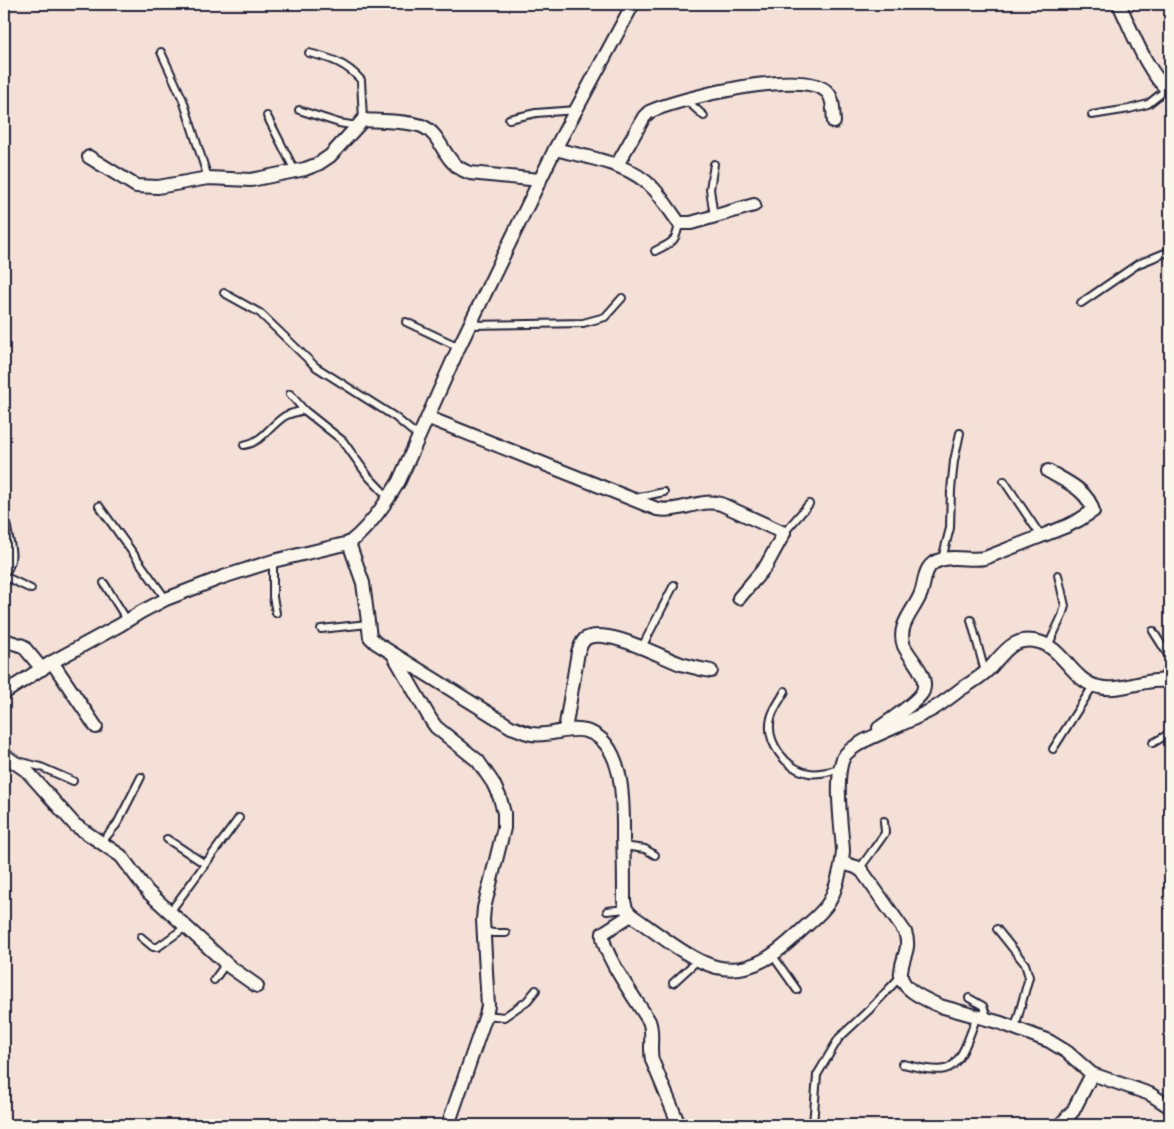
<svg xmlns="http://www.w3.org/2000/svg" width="1174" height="1129" font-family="'Indie Flower',sans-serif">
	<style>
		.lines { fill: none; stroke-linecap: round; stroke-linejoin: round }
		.service-casing { stroke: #22223b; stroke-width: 10 }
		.minor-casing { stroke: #22223b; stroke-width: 16 }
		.service { stroke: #fbf7ec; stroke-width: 6 }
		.minor { stroke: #fbf7ec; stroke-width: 12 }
	</style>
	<rect width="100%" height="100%" fill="#f5e0d7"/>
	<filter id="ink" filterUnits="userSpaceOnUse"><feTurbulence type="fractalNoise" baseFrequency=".02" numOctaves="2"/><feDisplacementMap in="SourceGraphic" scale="10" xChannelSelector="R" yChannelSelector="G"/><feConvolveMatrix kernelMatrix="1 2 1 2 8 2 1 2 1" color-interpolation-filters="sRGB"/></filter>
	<g filter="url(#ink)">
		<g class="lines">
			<g class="service-casing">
				<g id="service">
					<polyline points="161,52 183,100 208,178"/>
					<path d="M309,53C330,58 346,63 361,80L363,120"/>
					<polyline points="686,100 704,116"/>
					<polyline points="299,110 339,123 357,126"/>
					<polyline points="1092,115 1129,109 1148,104 1167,89"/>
					<polyline points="267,116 295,171"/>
					<polyline points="509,119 536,113 576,110"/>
					<polyline points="714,164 710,189 714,217"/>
					<path d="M655,251C672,242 676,243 679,223"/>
					<polyline points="224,293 260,313 316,367 395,417 419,437"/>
					<polyline points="1081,303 1138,264 1170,251"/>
					<polyline points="406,322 459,347"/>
					<polyline points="470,325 583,323 605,317 622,298"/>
					<polyline points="290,394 304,410 343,441 368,476 389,498"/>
					<path d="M244,445C263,442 269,426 285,416C291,413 298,412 304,410"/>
					<polyline points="1004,481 1041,536"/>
					<polyline points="635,498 664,492"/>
					<polyline points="99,506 166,599"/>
					<polyline points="784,533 809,504"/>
					<polyline points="942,559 950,528 951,490 954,461 960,433"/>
					<polyline points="273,561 273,597 276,613"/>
					<polyline points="4,576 31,589"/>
					<polyline points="104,583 127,620"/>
					<polyline points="971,620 985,672"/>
					<polyline points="321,629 368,624"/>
					<polyline points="1153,631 1170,658"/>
					<polyline points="1048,646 1062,616 1065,606 1058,575"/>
					<polyline points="642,647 674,585"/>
					<polyline points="1161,680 1170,666"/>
					<path d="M785,691C781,699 773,709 771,718C765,742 786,769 809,773C819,775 830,771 840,769"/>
					<polyline points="1153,743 1170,733"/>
					<polyline points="1053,749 1093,686"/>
					<polyline points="18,761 41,767 73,781"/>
					<polyline points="167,839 205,864"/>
					<polyline points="101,843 117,824 141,777"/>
					<polyline points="623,846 645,849 655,855"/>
					<path d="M859,869C863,864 884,835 885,833C885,829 884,824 884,821"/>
					<polyline points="607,911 626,909"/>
					<polyline points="170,912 239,818"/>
					<polyline points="997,929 1025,964 1029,977 1015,1028"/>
					<polyline points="484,931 493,933 506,933"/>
					<polyline points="141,937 153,947 158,947 187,926"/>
					<polyline points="773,956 797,990"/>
					<polyline points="214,980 222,969 224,961"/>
					<polyline points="673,983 698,960"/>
					<polyline points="969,998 983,1006 988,1019"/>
					<polyline points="486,1015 504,1017 527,1001 536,990"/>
					<path d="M902,1064C915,1066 931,1072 945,1069C962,1066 971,1030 977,1016"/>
					<polyline points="813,1125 817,1075 839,1038 870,1009 901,976"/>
				</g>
			</g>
			<g class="minor-casing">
				<g id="minor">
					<path d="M1119,4C1132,31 1147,73 1170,92"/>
					<path d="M555,149C589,158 628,162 654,189C663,199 671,212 679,223H691L754,205"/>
					<path d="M89,157L136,186L158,187L208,178L251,180L305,169L318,164L330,156L363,120C377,121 412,121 424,127C444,137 442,164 470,173L540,180"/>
					<path d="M617,165L644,117L649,112C677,99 806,66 828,93C834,100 833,113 834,122"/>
					<path d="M429,418L657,509C681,513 699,498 721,504L784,533L766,566L739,598"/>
					<path d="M4,528C6,542 13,557 4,569"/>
					<path d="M349,543L363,583L370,637L376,643L511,727C518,729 525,733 532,734C550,737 568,726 586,731C626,742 623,806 623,839C624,859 624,880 624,901L626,909L631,915C653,930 691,961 716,967C753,976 780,951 805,927C813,920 823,912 829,902C836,890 842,866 843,851C842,829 833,773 845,755C850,749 857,745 864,741C887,730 911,721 933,709C943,703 952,696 961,689C971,683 981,677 989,669C1004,653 1013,635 1039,642C1063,648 1073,682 1099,687C1122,693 1147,676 1170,682"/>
					<polyline points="4,640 23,646 42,669"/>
					<polyline points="394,656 431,720 436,727 478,761 493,783 500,798 504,813 504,828 484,908 483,920 488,1006 486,1015 448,1125"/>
					<polyline points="52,662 96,727"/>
					<path d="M4,693L52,662L120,625L141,612L166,599L223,577L273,561L349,543C369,528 386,503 399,481L459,347L555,149L633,4"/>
					<path d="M879,728C889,721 919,701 923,691C929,675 910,659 904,646C896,625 915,610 921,593C925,582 924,568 935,562C951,554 968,561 985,558L1067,526L1079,520L1093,511C1088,490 1065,481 1048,471"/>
					<path d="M565,730L578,652C580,647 581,643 585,639C605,626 661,657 681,664C691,667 701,669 711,671"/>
					<polyline points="4,755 27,771 75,825 121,856 148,892 230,967 257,986"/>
					<path d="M842,863L856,867L862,871L905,932C911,949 903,954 901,971C898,989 927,1000 940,1006L1001,1023L1049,1041L1067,1052L1092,1074L1150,1094L1170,1107"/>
					<path d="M631,915L603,933C600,951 639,1004 649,1021C654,1033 649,1046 652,1060L679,1125"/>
					<polyline points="1060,1125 1073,1111 1092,1074"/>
				</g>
			</g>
			<use href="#service" class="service"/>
			<use href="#minor" class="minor"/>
		</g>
	</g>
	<rect width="1174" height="1129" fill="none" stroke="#fbf7ec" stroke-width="20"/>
	<rect x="10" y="10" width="1154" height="1109" fill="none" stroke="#22223b" stroke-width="2" filter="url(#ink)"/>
</svg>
